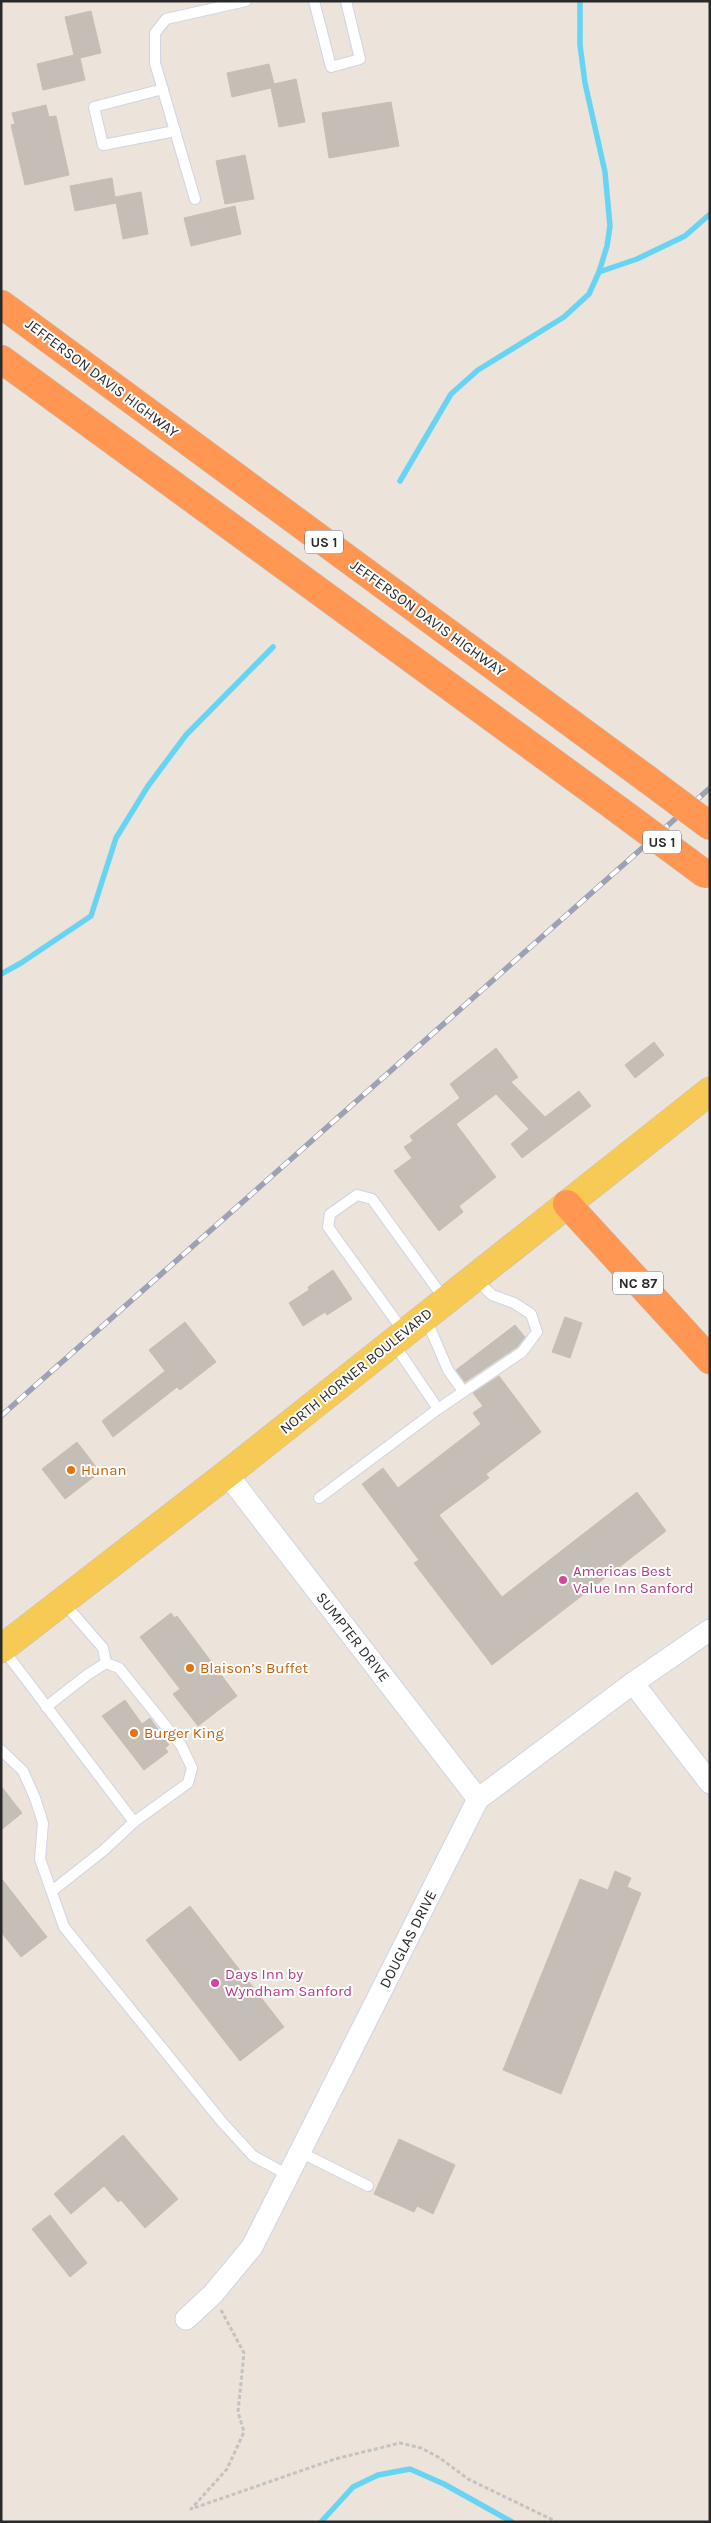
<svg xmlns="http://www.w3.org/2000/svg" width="711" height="2523" font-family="Karla,sans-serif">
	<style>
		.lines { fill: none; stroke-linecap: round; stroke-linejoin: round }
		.stream { stroke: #68d4f3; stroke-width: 5.5 }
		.building { fill: #c4beb6; stroke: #c7bfb4 }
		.lane-casing { stroke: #cfd4e3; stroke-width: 12 }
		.street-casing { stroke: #cfd4e3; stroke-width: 23 }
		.primary-casing { stroke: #c3c3c3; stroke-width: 29 }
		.highway-casing { stroke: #c3c3c3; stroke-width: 29 }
		.path { stroke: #c3c3c3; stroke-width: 3; stroke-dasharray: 4 2.5; stroke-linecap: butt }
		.lane { stroke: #fff; stroke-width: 10 }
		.street { stroke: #fff; stroke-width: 21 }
		.primary { stroke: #f6ca55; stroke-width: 28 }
		.highway { stroke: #ff9652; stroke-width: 28 }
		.rail-casing { stroke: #9da1b4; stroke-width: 5.5 }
		.rail { stroke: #fff; stroke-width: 4; stroke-dasharray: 11; stroke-linecap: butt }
		.highway-bridge-casing { stroke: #c3c3c3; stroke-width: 29; stroke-linecap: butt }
		.highway-bridge { stroke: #ff9652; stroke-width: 28 }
		.food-dot { fill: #e8710a; stroke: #fff; stroke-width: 2 }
		.hotel-dot { fill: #d1479c; stroke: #fff; stroke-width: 2 }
		.labels { text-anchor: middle; stroke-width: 4; stroke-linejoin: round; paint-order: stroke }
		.shield { fill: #fff; stroke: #696969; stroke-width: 1 }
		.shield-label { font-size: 14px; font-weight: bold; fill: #292929 }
		.street-label { font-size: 15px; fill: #292929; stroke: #fff }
		.food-label { font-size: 15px; fill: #c56008; stroke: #fff; text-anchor: start }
		.hotel-label { font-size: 15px; fill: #b23c85; stroke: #fff; text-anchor: start }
	</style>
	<rect width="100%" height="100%" fill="#ece3da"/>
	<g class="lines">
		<g class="stream">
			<polyline points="599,272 637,259 685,236 710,214"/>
			<polyline points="400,481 451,394 478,370 564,317 589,294 599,272 607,246 610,226 605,172 585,83 580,45 580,1"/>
			<polyline points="1,974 21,963 91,916 116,838 148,786 186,735 273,647"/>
			<polyline points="321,2522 353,2487 378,2475 410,2469 444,2484 512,2522"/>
		</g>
	</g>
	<g class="building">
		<polygon points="91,11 101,53 80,58 85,80 43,90 37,64 74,55 65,17"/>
		<polygon points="269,64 274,84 296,79 305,122 279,127 271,88 232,97 227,73"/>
		<polygon points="391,102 399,146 329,158 322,113"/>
		<polygon points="46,105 49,117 56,116 69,175 25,185 11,125 15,124 12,113"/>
		<polygon points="245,155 254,199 225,204 216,161"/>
		<polygon points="112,178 116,203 75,211 70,186"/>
		<polygon points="141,192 148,234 123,239 115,197"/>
		<polygon points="235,206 241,234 191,246 184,218"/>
		<polygon points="654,1042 664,1055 635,1078 625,1065"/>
		<polygon points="496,1048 518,1077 511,1082 545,1117 579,1091 591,1106 522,1158 511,1144 529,1129 496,1094 456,1124 496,1177 459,1206 463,1212 439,1231 394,1171 412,1158 404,1147 413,1141 410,1136 460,1098 450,1084"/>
		<polygon points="333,1270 352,1299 327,1315 325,1312 303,1326 289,1303 309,1290 308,1287"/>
		<polygon points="565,1317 582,1323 570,1358 552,1352"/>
		<polygon points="185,1322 216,1362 180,1390 177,1387 113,1437 102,1421 165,1371 149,1350"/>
		<polygon points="515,1325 525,1337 517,1347 465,1382 456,1370"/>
		<polygon points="499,1376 541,1432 486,1474 489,1478 439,1515 502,1597 637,1492 666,1531 492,1665 414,1563 419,1560 362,1484 383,1468 398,1488 481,1424 473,1413 483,1406 473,1393"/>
		<polygon points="77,1442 100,1472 65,1499 42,1469"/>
		<polygon points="171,1613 174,1618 177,1616 237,1696 198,1726 173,1694 180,1689 140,1637"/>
		<polygon points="125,1700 142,1724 150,1718 169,1745 165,1748 168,1752 144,1770 102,1716"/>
		<polygon points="1,1786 22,1813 1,1830"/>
		<polygon points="615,1871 631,1878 627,1887 641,1893 561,2094 503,2070 580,1879 608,1890"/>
		<polygon points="1,1878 47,1937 21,1957 1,1932"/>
		<polygon points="190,1906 284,2027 240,2061 146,1940"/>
		<polygon points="123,2135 178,2199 145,2228 121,2200 118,2202 104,2186 71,2214 54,2194"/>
		<polygon points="399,2139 455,2165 433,2214 417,2206 414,2212 374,2194"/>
		<polygon points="50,2215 87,2263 70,2277 32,2229"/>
	</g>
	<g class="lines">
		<g class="lane-casing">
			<g id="lane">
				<polyline points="314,1 331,67 360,59 346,1"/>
				<polyline points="163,89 94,107 103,145 175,131"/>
				<polyline points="195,199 155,63 155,33 166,19 246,1"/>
				<polyline points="426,1319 448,1370 463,1391"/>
				<polyline points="404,1332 328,1227 330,1214 357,1195 372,1199 445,1300"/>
				<polyline points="438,1409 522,1352 537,1332 531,1314 514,1303 492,1295 475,1278"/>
				<polyline points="319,1498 438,1409 394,1344"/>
				<polyline points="63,1602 103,1648 106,1663"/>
				<polyline points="3,1649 134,1822 188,1783 192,1768 181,1745 119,1668 106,1663 87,1675 46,1707"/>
				<polyline points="1,1750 23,1771 35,1798 43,1823 40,1859 64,1927 222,2122 253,2156 288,2175"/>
				<polyline points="52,1891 104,1850 134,1822"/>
				<polyline points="300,2152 368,2186"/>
			</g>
		</g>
		<g class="street-casing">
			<g id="street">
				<polyline points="227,1474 478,1799"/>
				<polyline points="633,1683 710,1783"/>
				<polyline points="186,2319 213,2294 252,2247 478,1799 633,1683 710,1630"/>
			</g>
		</g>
		<g class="primary-casing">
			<polyline id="primary" points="1,1649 227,1474 710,1091"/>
		</g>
		<g class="highway-casing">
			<g id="highway">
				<polyline points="1,304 647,779"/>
				<polyline points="1,359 620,811"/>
				<polyline points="567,1204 710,1360"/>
			</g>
		</g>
		<polyline class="path" points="221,2310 244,2353 238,2412 244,2432 227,2469 191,2509 335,2459 400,2443 421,2448 440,2458 468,2479 557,2522"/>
		<use href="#lane" class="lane"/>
		<use href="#street" class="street"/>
		<use href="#primary" class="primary"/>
		<use href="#highway" class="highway"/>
		<g class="rail-casing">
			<polyline id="rail" points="1,1416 710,788"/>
		</g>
		<use href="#rail" class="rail"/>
		<g class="highway-bridge-casing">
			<g id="highway-bridge">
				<polyline points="647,779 710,826"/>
				<polyline points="620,811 705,874"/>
			</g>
		</g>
		<use href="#highway-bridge" class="highway-bridge"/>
	</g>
	<g class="food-dot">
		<circle cx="71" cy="1470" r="5"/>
		<circle cx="190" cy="1668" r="5"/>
		<circle cx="134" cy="1733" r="5"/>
	</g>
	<g class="hotel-dot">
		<circle cx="563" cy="1580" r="5"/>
		<circle cx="215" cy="1983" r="5"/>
	</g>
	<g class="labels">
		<g class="shield">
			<rect x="305" y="530.5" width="38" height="23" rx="4"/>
			<rect x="643" y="830.5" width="38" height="23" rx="4"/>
			<rect x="613" y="1271.5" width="50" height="23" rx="4"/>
		</g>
		<g class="shield-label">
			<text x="324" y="547">US 1</text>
			<text x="662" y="847">US 1</text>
			<text x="638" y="1288">NC 87</text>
		</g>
		<g class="street-label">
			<text transform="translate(102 378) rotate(37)" y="5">JEFFERSON DAVIS HIGHWAY</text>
			<text transform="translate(428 618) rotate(36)" y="5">JEFFERSON DAVIS HIGHWAY</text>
			<text transform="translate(356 1371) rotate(-39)" y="5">NORTH HORNER BOULEVARD</text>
			<text transform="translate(353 1637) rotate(52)" y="5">SUMPTER DRIVE</text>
			<text transform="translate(408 1939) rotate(-63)" y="5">DOUGLAS DRIVE</text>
		</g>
		<g class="food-label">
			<text x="81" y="1475">Hunan</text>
			<text x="200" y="1673">Blaison’s Buffet</text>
			<text x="144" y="1738">Burger King</text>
		</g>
		<g class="hotel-label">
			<text x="573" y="1576">Americas Best<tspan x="573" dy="17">Value Inn Sanford</tspan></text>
			<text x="225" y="1979">Days Inn by<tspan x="225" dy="17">Wyndham Sanford</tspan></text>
		</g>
	</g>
	<rect width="711" height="2523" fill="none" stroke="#292929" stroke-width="5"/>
</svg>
